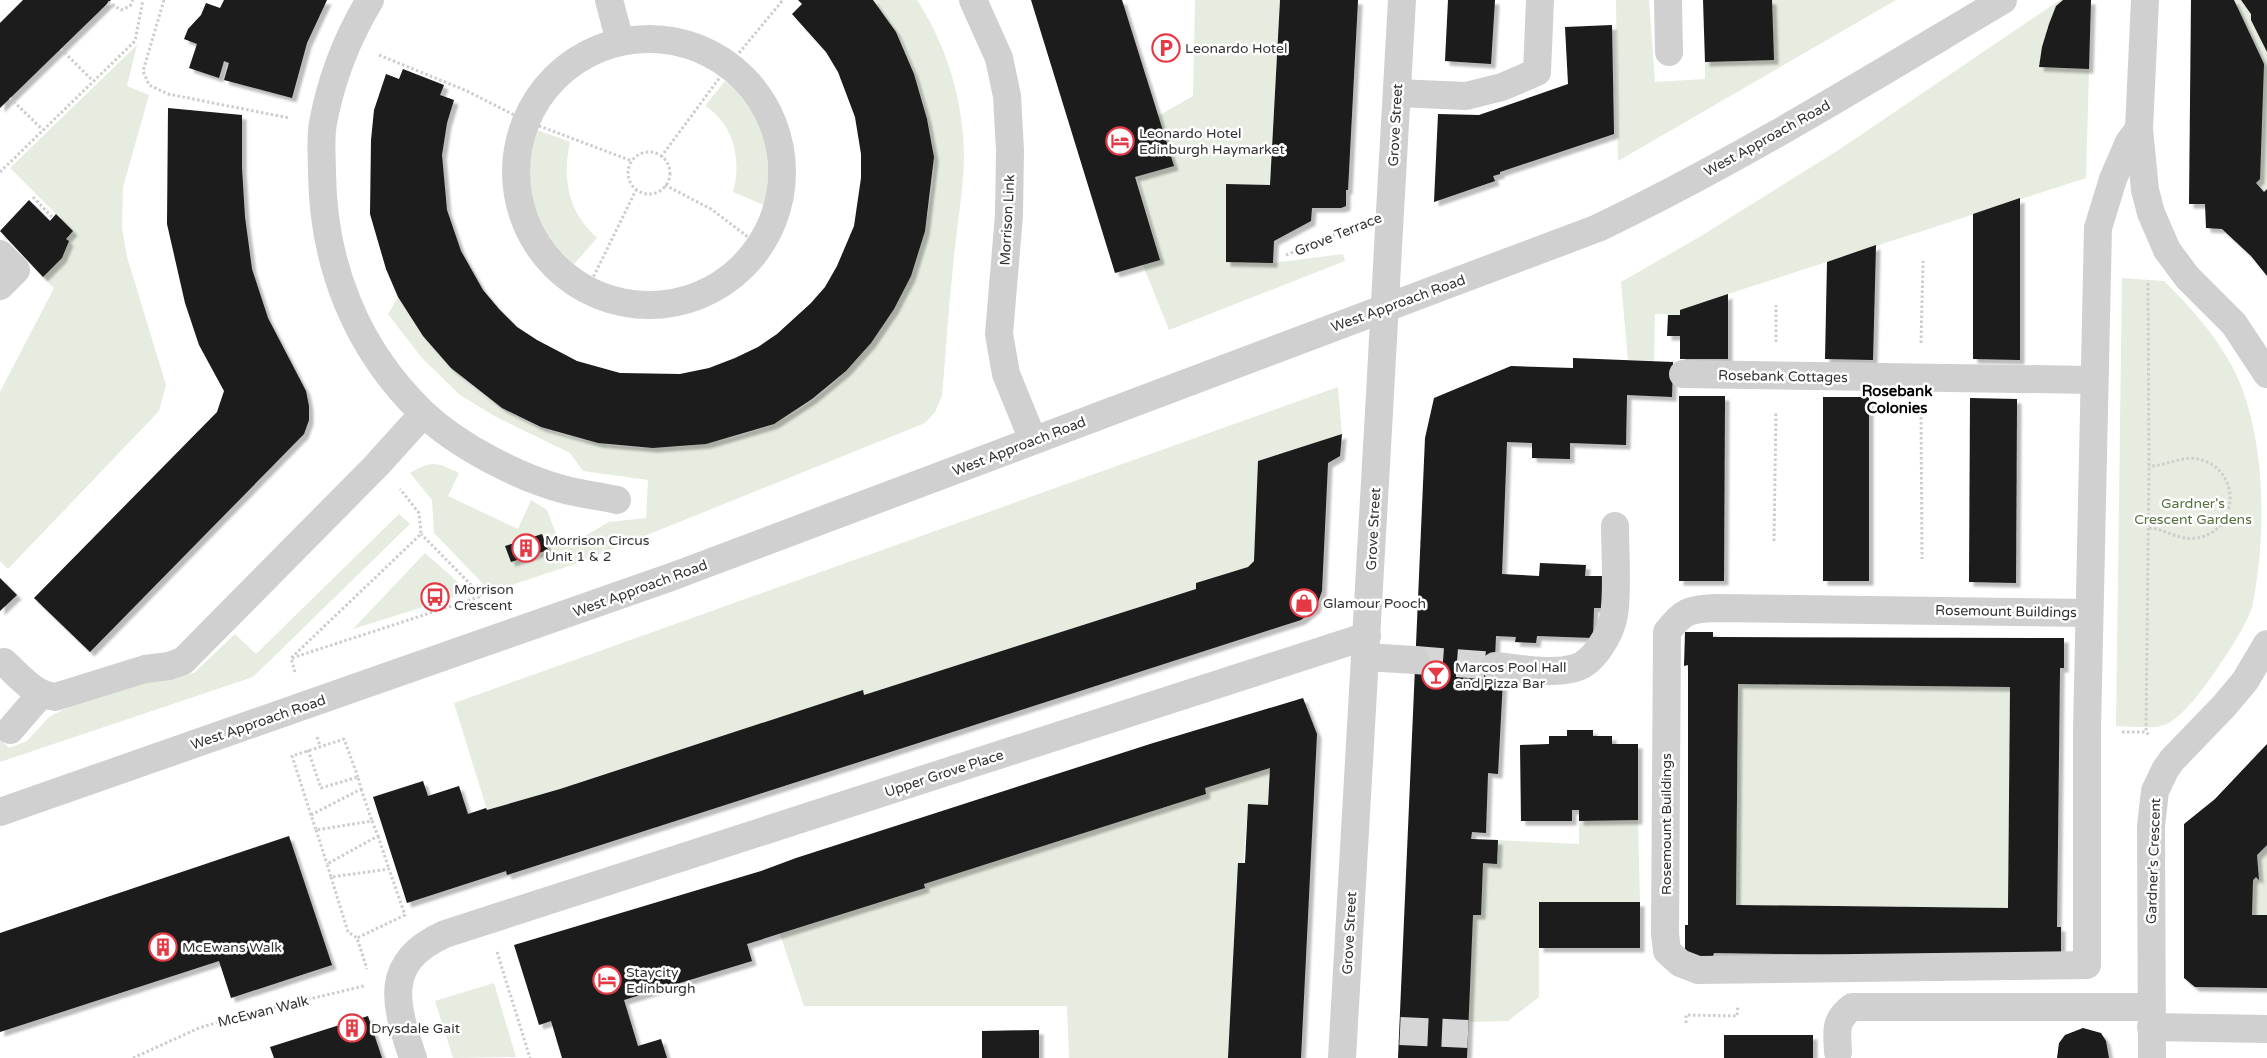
<svg xmlns="http://www.w3.org/2000/svg" width="2267" height="1058" font-family="'Varela Round',sans-serif">
	<style>
		.green { fill: #e6ecdf }
		.building { fill: #1a1a1a; fill-rule: evenodd; filter: url(#shadow) }
		.lines { fill: none; stroke-linecap: round; stroke-linejoin: round }
		.minor-tunnel { stroke: #d6d6d6; stroke-width: 28; stroke-dasharray: 28 14; stroke-linecap: butt }
		.path { stroke: #cdcdcd; stroke-width: 3; stroke-dasharray: 2.5 2.5; stroke-linecap: butt }
		.minor { stroke: #d0d0d0; stroke-width: 28 }
		.minor-bridge { stroke: #d0d0d0; stroke-width: 28 }
		.labels { text-anchor: middle; stroke-width: 5; stroke-linejoin: round; paint-order: stroke }
		.poi-label { font-size: 14px; fill: #333; stroke: #fff; text-anchor: start }
		.street-label { font-size: 14px; fill: #333; stroke: #fff }
		.park-label { font-size: 14px; fill: #56703f; stroke: #fff }
		.neighbourhood-label { font-size: 15px; font-weight: bold; fill: #000; stroke: #fff }
	</style>
	<defs>
		<filter id="shadow"><feDropShadow dx="4.5" dy="4.5" stdDeviation="1" flood-color="#0004"/></filter>
	</defs>
	<rect width="100%" height="100%" fill="#fff"/>
	<g class="green">
		<path d="M873,0H917C947,46 964,102 964,158C963,195 956,231 953,267C948,310 946,353 942,396L935,412L925,423L575,564L491,592L434,533L432,500L410,473C432,460 436,462 459,473L448,496L518,529L531,500L547,510L560,544L578,540L609,522L646,518L648,480L583,471L570,453L496,417L460,395L422,358L388,314L398,297C421,335 447,368 483,395C556,450 662,461 748,433C756,430 766,428 774,424C857,383 915,296 929,207C932,191 935,172 934,155C930,121 914,60 895,30C889,20 880,10 873,0Z"/>
		<polygon points="1195,0 1280,0 1270,185 1226,184 1226,262 1273,263 1343,254 1345,261 1169,330 1143,265 1160,259 1137,177 1173,166 1158,116 1193,96"/>
		<polygon points="1616,0 1649,0 1655,82 1705,79 1705,62 1773,60 1772,0 1896,0 1618,161"/>
		<polygon points="2060,0 2063,0 2056,6 2040,67 2089,69 2086,178 1728,294 1680,315 1655,314 1654,361 1628,360 1621,282 1701,236 1840,149"/>
		<polygon points="2234,0 2241,0 2251,14 2251,20 2267,52 2267,189 2264,192 2256,183 2260,179 2260,140 2239,13"/>
		<polygon points="137,45 127,86 149,95 123,187 122,228 127,257 166,385 159,411 8,569 0,561 0,392 54,288 43,277 62,258 69,241 66,239 73,231 10,168"/>
		<path d="M725,81C763,112 775,158 764,205L733,192C742,160 734,124 705,106Z"/>
		<path d="M537,130L570,142C562,179 568,212 597,238L574,264C536,233 518,177 537,130Z"/>
		<path d="M2122,278L2164,281C2190,307 2214,333 2232,366C2267,433 2267,535 2252,608C2244,628 2232,647 2220,664C2209,681 2181,722 2161,726C2147,729 2130,726 2116,726Z"/>
		<polygon points="1338,387 1342,434 1258,461 1254,561 1248,567 1196,583 1196,589 864,695 862,691 560,789 487,810 454,703"/>
		<polygon points="399,514 410,524 253,677 0,762 0,739 9,748 27,741 49,717 70,706 155,680 194,673 235,634 256,654"/>
		<polygon points="425,553 469,592 448,599 444,587 419,595 423,607 353,629"/>
		<polygon points="1738,684 2010,687 2008,908 1736,905"/>
		<polygon points="1270,768 1268,805 1248,804 1228,1058 1069,1058 1067,1006 804,1006 780,934 925,888 924,884 1206,794 1205,788"/>
		<polygon points="1638,820 1640,902 1539,902 1539,997 1508,1021 1468,1022 1473,915 1481,915 1483,863 1497,864 1498,840 1579,844 1579,821"/>
		<polygon points="2267,845 2267,915 2252,915 2253,880 2256,877 2259,879 2257,855"/>
		<polygon points="494,983 516,1057 453,1058 435,1001"/>
	</g>
	<g class="building">
		<polygon points="23,0 111,0 0,108 0,23"/>
		<polygon points="224,0 327,0 307,43 292,98 224,80 229,63 224,61 219,78 189,68 197,44 184,39 188,29 201,15 206,3 220,8"/>
		<polygon points="798,0 873,0 896,32 914,74 927,119 934,157 925,231 911,276 894,309 871,343 846,371 812,399 774,424 706,444 653,448 598,443 541,427 502,408 451,368 423,336 398,297 386,269 370,214 371,140 374,110 386,74 399,79 403,69 444,85 440,95 454,100 447,123 442,155 447,210 461,251 483,290 499,309 517,327 537,340 577,361 620,373 680,374 709,368 735,358 758,347 777,334 811,303 825,287 837,266 854,226 861,178 861,154 855,117 838,72 826,52 792,14 802,4"/>
		<polygon points="1031,0 1122,0 1174,166 1135,177 1160,260 1115,273"/>
		<polygon points="1280,0 1358,0 1348,190 1346,190 1346,206 1341,208 1312,208 1311,221 1274,241 1273,263 1226,262 1226,184 1270,185"/>
		<polygon points="1448,0 1495,0 1491,64 1445,61"/>
		<polygon points="1703,0 1772,0 1774,60 1705,62"/>
		<polygon points="2063,0 2091,0 2089,69 2039,67 2042,47 2049,24 2056,6"/>
		<polygon points="2191,0 2234,0 2264,64 2260,179 2256,183 2264,192 2267,189 2267,276 2251,256 2222,229 2206,228 2205,204 2189,204"/>
		<polygon points="2241,0 2267,0 2267,52 2251,20 2251,14"/>
		<polygon points="1612,25 1614,134 1500,172 1500,174 1493,176 1495,181 1434,202 1438,114 1479,115 1568,84 1565,27"/>
		<polygon points="168,108 242,115 242,168 245,217 252,269 268,318 306,391 309,406 309,420 304,434 90,652 34,598 217,412 224,391 199,345 185,303 167,224"/>
		<polygon points="2020,198 2020,360 1973,359 1973,214"/>
		<polygon points="29,200 50,221 56,214 73,231 66,239 69,241 62,258 43,277 0,231"/>
		<polygon points="1876,245 1873,360 1825,359 1827,262"/>
		<polygon points="1728,294 1728,359 1680,359 1680,336 1667,336 1668,315 1680,315 1680,310"/>
		<polygon points="1573,358 1673,362 1672,397 1627,395 1626,445 1570,443 1570,459 1532,458 1532,443 1507,442 1502,574 1539,576 1540,563 1586,565 1585,576 1603,576 1602,608 1594,608 1593,638 1537,636 1536,643 1515,642 1516,637 1496,636 1494,679 1503,679 1498,774 1488,773 1486,833 1472,832 1471,839 1498,840 1497,864 1483,863 1481,915 1473,915 1467,1058 1398,1058 1425,438 1434,398 1511,366 1573,368"/>
		<polygon points="1679,396 1725,396 1724,581 1679,581"/>
		<rect x="1823" y="397" width="46" height="184"/>
		<polygon points="1970,398 2017,399 2016,583 1969,582"/>
		<polygon points="1342,434 1340,456 1328,463 1322,591 1316,608 1301,620 579,852 507,875 506,871 407,903 373,797 423,781 428,796 459,786 468,814 486,808 487,810 560,789 863,690 864,695 1196,589 1196,583 1248,567 1254,561 1258,461"/>
		<polygon points="542,534 548,550 511,562 505,546"/>
		<polygon points="0,578 17,595 0,611"/>
		<path d="M1685,632H1713V637L2064,638V668H2060L2057,927H2061V960L1857,955L1714,953L1713,956H1685V925H1688V665L1684,666ZM1738,684L2010,687L2008,908L1736,905Z"/>
		<polygon points="1303,698 1317,734 1301,1058 1228,1058 1238,863 1245,863 1248,804 1268,805 1270,768 1205,788 1206,794 924,884 925,888 747,944 752,961 624,1000 638,1046 661,1039 667,1058 562,1058 551,1021 539,1025 514,945 761,871 796,858 1150,744"/>
		<polygon points="1567,730 1593,730 1593,736 1612,736 1612,744 1638,744 1638,820 1579,821 1579,810 1572,810 1572,821 1521,821 1520,745 1549,744 1549,736 1567,736"/>
		<polygon points="2267,744 2267,845 2257,855 2259,880 2256,877 2253,880 2252,915 2267,915 2267,988 2195,987 2184,978 2184,824 2215,799"/>
		<polygon points="289,836 332,965 231,998 219,961 0,1032 0,933"/>
		<rect x="1539" y="902" width="101" height="46"/>
		<polygon points="368,1016 382,1058 274,1058 270,1047"/>
		<polygon points="2083,1028 2101,1033 2106,1041 2109,1058 2057,1058 2059,1043 2065,1035"/>
		<polygon points="1039,1030 1039,1058 982,1058 982,1031"/>
		<rect x="1724" y="1035" width="89" height="23"/>
	</g>
	<g class="lines">
		<g class="minor-tunnel">
			<polyline points="1415,660 1495,666"/>
			<polyline points="1400,1031 1468,1034"/>
		</g>
		<g class="path">
			<polyline points="164,0 143,71 149,85 168,94 289,118"/>
			<polyline points="108,2 121,10 130,6 133,0"/>
			<polyline points="61,49 93,81"/>
			<polyline points="379,55 467,91 526,121 632,161"/>
			<polyline points="10,98 43,130"/>
			<circle cx="649" cy="173" r="21"/>
			<polyline points="661,157 729,65 783,0"/>
			<polyline points="0,172 135,41 143,0"/>
			<polyline points="665,185 711,209 760,246"/>
			<polyline points="33,197 53,218"/>
			<polyline points="1286,255 1354,227"/>
			<polyline points="2148,283 2149,466 2146,732 2149,735"/>
			<polyline points="587,290 636,190"/>
			<polyline points="1776,342 1776,305"/>
			<polyline points="1921,343 1923,261"/>
			<polyline points="1921,412 1922,559"/>
			<path d="M2149,528C2166,529 2178,541 2197,538C2237,532 2243,473 2202,460C2183,454 2168,466 2149,466"/>
			<polyline points="1774,541 1776,411"/>
			<polyline points="292,658 482,596 421,534"/>
			<polyline points="295,672 291,658 421,534 419,513 400,489"/>
			<polyline points="2122,732 2146,732"/>
			<polyline points="317,737 320,746"/>
			<polyline points="308,750 321,788 358,777 361,789 311,815 316,830 372,821 378,836 327,864 331,877 389,869 405,915 357,938"/>
			<polyline points="361,789 372,821"/>
			<polyline points="311,815 292,756 344,739 358,777"/>
			<polyline points="316,830 327,864"/>
			<polyline points="378,836 389,869"/>
			<polyline points="331,877 348,932 357,938 367,969"/>
			<polyline points="497,952 530,1058"/>
			<polyline points="1686,1023 1686,1015 1737,1016 1738,1005"/>
			<polyline points="133,1058 199,1028 238,1016 364,986"/>
		</g>
		<g class="minor">
			<path d="M370,0C347,38 331,80 323,123C320,139 322,157 322,173C323,264 356,349 423,413C458,446 516,476 562,489C580,494 599,496 617,500"/>
			<polyline points="609,0 620,41"/>
			<polyline points="973,0 999,58 1007,96 1010,150 1009,215 999,334 1006,374 1033,440"/>
			<polyline points="1668,0 1669,52"/>
			<polyline points="2145,0 2139,129 2145,190 2151,213 2167,250 2187,277 2234,324 2267,374"/>
			<circle cx="649" cy="172" r="133"/>
			<polyline points="1397,93 1466,96 1502,87 1537,72 1540,0"/>
			<polyline points="1389,229 1402,0"/>
			<polyline points="0,254 16,270 0,286"/>
			<polyline points="1683,374 2093,380"/>
			<path d="M2089,613L1715,608C1689,609 1683,611 1667,632L1665,934L1667,951L1680,963L1698,970L2087,965V730L2098,228L2113,179L2129,142L2139,129"/>
			<polyline points="1365,657 1415,660"/>
			<path d="M4,662C19,676 33,694 55,697L145,669L169,666L183,661L376,466L423,414"/>
			<path d="M1495,666C1520,668 1550,675 1575,668C1594,663 1611,633 1614,615C1618,591 1615,552 1615,526"/>
			<polyline points="10,730 41,694"/>
			<path d="M0,812L674,576L1598,228C1738,161 1870,79 2003,0"/>
			<polyline points="2151,1027 2267,1029"/>
			<path d="M1838,1052C1837,1030 1834,1021 1852,1007H2151"/>
			<path d="M413,1058C395,1004 382,962 445,934L1367,636"/>
			<polyline points="1342,1058 1379,412"/>
			<polyline points="2152,1058 2151,826 2155,791 2165,770 2172,760 2224,706 2245,681 2267,644"/>
		</g>
		<polyline class="minor-bridge" points="1379,412 1389,229"/>
	</g>
	<defs>
		<g id="parking-ring" transform="scale(1.4375)"><circle r="9.5" fill="#fff" stroke="#e63946" stroke-width="1.5"/><path d="M-3.5-5.5H1a3.5 3.5 0 0 1 0 7H-1V5.5H-3.5ZM-1-3.4V-.6H.8a1.4 1.4 0 0 0 0-2.8Z" fill="#e63946"/></g>
		<g id="hotel-ring" transform="scale(1.4375)"><circle r="9.5" fill="#fff" stroke="#e63946" stroke-width="1.5"/><path d="M-6-4.5h1.5V1H6V5H4.5V3h-9V5H-6ZM-4 0a1.8 1.8 0 1 1 3.6 0ZM.5 0V-2.5h3Q6-2.5 6 0Z" fill="#e63946"/></g>
		<g id="building-ring" transform="scale(1.4375)"><circle r="9.5" fill="#fff" stroke="#e63946" stroke-width="1.5"/><path d="M-4-6H4V6H1V3H-1V6H-4ZM-2.5-4.3h1.7v1.8h-1.7ZM.8-4.3h1.7v1.8H.8ZM-2.5-1h1.7V.8h-1.7ZM.8-1h1.7V.8H.8Z" fill="#e63946"/></g>
		<g id="bus-ring" transform="scale(1.4375)"><circle r="9.5" fill="#fff" stroke="#e63946" stroke-width="1.5"/><path d="M-5-6H5V4H4V6H2V4H-2V6H-4V4H-5ZM-3.5-4V0h7V-4ZM-3.5 1.2v1.5H-2V1.2ZM2 1.2v1.5H3.5V1.2Z" fill="#e63946"/></g>
		<g id="shop-ring" transform="scale(1.4375)"><circle r="9.5" fill="#fff" stroke="#e63946" stroke-width="1.5"/><path d="M-5-2.5h2.3a2.7 3.5 0 0 1 5.4 0H5L5.5 6h-11ZM-1.5-2.5h3a1.5 2.3 0 0 0-3 0Z" fill="#e63946"/></g>
		<g id="bar-ring" transform="scale(1.4375)"><circle r="9.5" fill="#fff" stroke="#e63946" stroke-width="1.5"/><path d="M-6-5H6L.8 .8V4.5H3.5V6h-7V4.5H-.8V.8Z" fill="#e63946"/></g>
	</defs>
	<g fill-rule="evenodd">
		<use href="#parking-ring" x="1166" y="48"/>
		<use href="#hotel-ring" x="1120" y="141"/>
		<use href="#building-ring" x="526" y="548"/>
		<use href="#bus-ring" x="435" y="597"/>
		<use href="#shop-ring" x="1304" y="603"/>
		<use href="#bar-ring" x="1436" y="675"/>
		<use href="#building-ring" x="163" y="947"/>
		<use href="#hotel-ring" x="607" y="980"/>
		<use href="#building-ring" x="352" y="1028"/>
	</g>
	<g class="labels">
		<g class="poi-label">
			<text x="1185" y="53">Leonardo Hotel</text>
			<text x="1139" y="138">Leonardo Hotel<tspan x="1139" dy="16">Edinburgh Haymarket</tspan></text>
			<text x="545" y="545">Morrison Circus<tspan x="545" dy="16">Unit 1 &amp; 2</tspan></text>
			<text x="454" y="594">Morrison<tspan x="454" dy="16">Crescent</tspan></text>
			<text x="1323" y="608">Glamour Pooch</text>
			<text x="1455" y="672">Marcos Pool Hall<tspan x="1455" dy="16">and Pizza Bar</tspan></text>
			<text x="182" y="952">McEwans Walk</text>
			<text x="626" y="977">Staycity<tspan x="626" dy="16">Edinburgh</tspan></text>
			<text x="371" y="1033">Drysdale Gait</text>
		</g>
		<g class="street-label">
			<text transform="translate(1395 125) rotate(-87)" y="5">Grove Street</text>
			<text transform="translate(1767 138) rotate(-29)" y="5">West Approach Road</text>
			<text transform="translate(1007 220) rotate(-87)" y="5">Morrison Link</text>
			<text transform="translate(1338 234) rotate(-22)" y="5">Grove Terrace</text>
			<text transform="translate(1398 303) rotate(-20)" y="5">West Approach Road</text>
			<text transform="translate(1783 376) rotate(1)" y="5">Rosebank Cottages</text>
			<text transform="translate(1019 446) rotate(-21)" y="5">West Approach Road</text>
			<text transform="translate(1373 529) rotate(-87)" y="5">Grove Street</text>
			<text transform="translate(640 588) rotate(-20)" y="5">West Approach Road</text>
			<text transform="translate(2006 611) rotate(1)" y="5">Rosemount Buildings</text>
			<text transform="translate(258 722) rotate(-19)" y="5">West Approach Road</text>
			<text transform="translate(944 773) rotate(-18)" y="5">Upper Grove Place</text>
			<text transform="translate(1666 824) rotate(-90)" y="5">Rosemount Buildings</text>
			<text transform="translate(2153 861) rotate(-88)" y="5">Gardner's Crescent</text>
			<text transform="translate(1349 933) rotate(-87)" y="5">Grove Street</text>
			<text transform="translate(263 1011) rotate(-14)" y="5">McEwan Walk</text>
		</g>
		<g class="park-label">
			<text x="2193" y="508">Gardner's<tspan x="2193" dy="16">Crescent Gardens</tspan></text>
		</g>
		<g class="neighbourhood-label">
			<text x="1897" y="396">Rosebank<tspan x="1897" dy="17">Colonies</tspan></text>
		</g>
	</g>
</svg>
